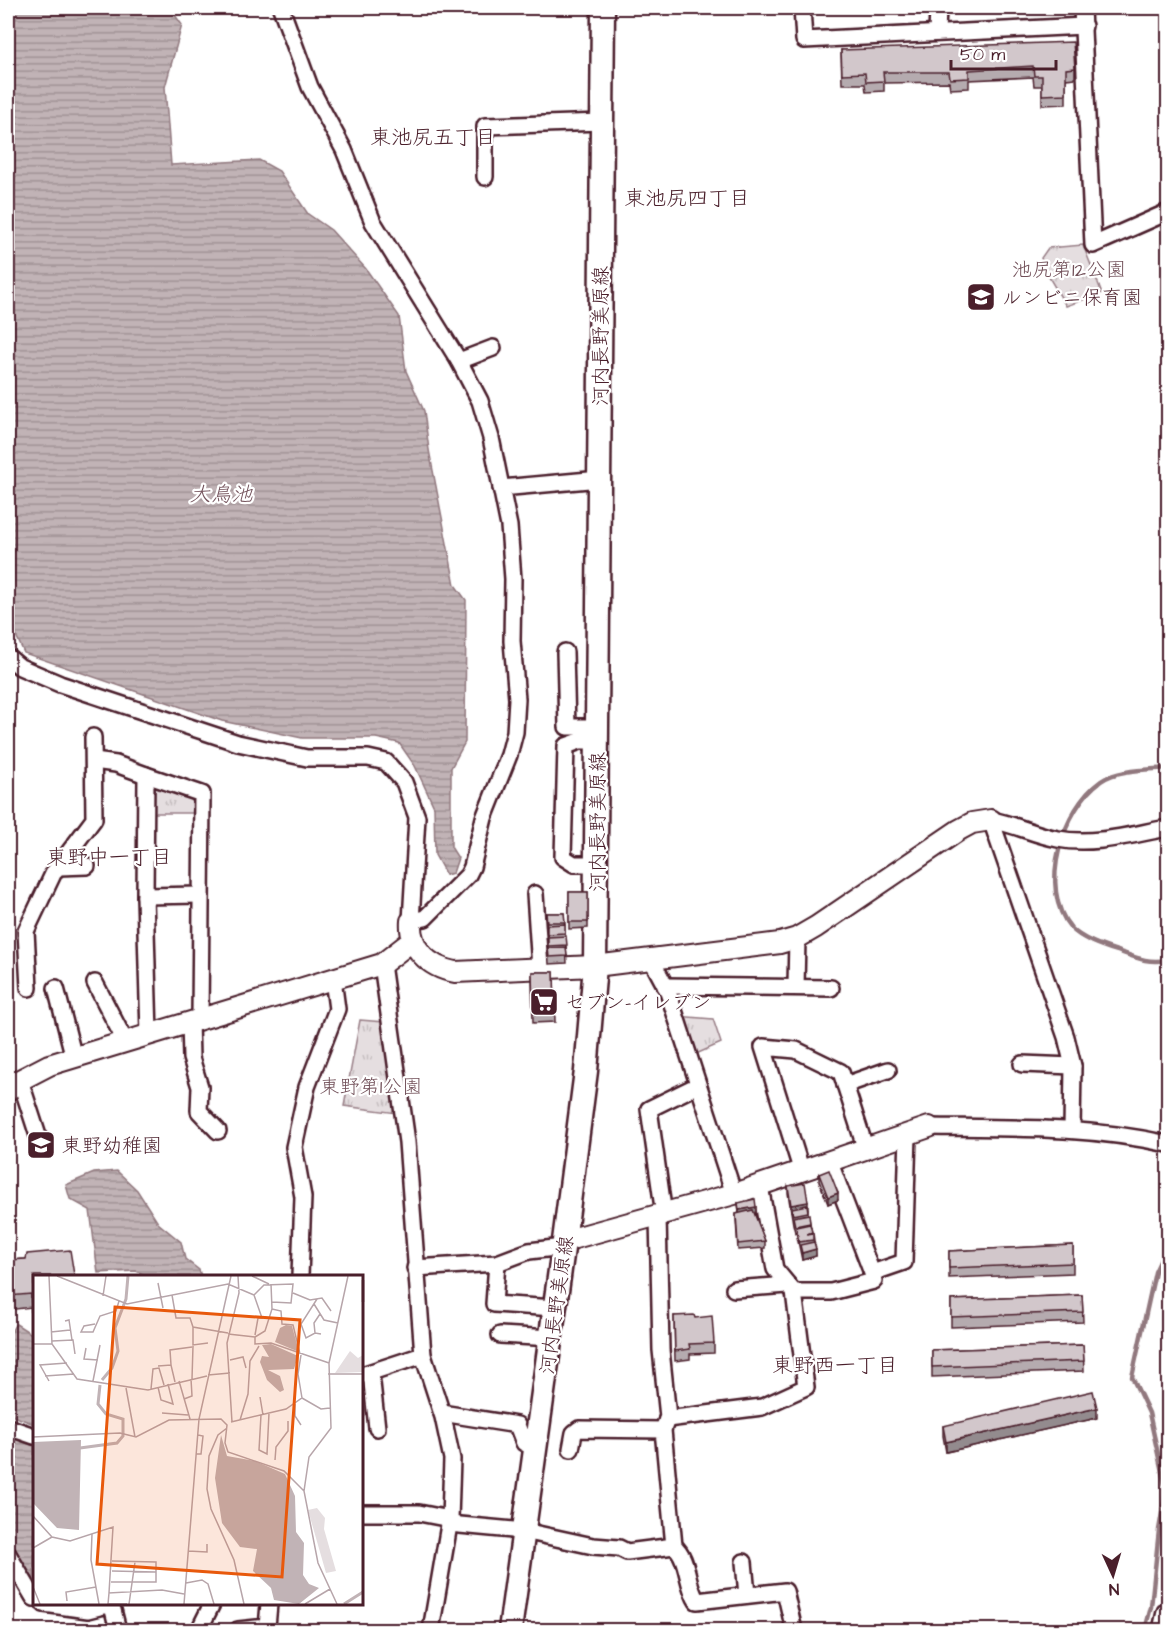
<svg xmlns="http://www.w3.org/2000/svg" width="1176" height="1638" font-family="'Architects Daughter','Klee One',sans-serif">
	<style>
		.park { fill: url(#park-tufts); stroke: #987e86; stroke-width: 1.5 }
		.water { fill: url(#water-rules); stroke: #91787e; stroke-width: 1.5 }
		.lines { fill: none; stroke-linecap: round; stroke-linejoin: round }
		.stream { stroke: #91787e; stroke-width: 4.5 }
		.minor-casing { stroke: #4a1f2b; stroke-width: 20 }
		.tertiary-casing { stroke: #4a1f2b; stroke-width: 24 }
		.secondary-casing { stroke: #4a1f2b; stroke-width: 27 }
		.minor { stroke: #fff; stroke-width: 15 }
		.tertiary { stroke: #fff; stroke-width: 20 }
		.secondary { stroke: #fff; stroke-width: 22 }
		.wall { fill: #b5abaf; stroke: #4a1f2b; stroke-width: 1.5 }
		.shaded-wall { fill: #938b8e; stroke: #4a1f2b; stroke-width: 1.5 }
		.building { fill: #d2c7cb; stroke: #4a1f2b; stroke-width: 1.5 }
		.labels { text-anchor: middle; stroke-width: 4.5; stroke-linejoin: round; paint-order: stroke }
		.park-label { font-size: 20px; fill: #714f58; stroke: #fff }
		.poi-label { font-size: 20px; fill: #4a1f2b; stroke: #fff; text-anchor: start }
		.street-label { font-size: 20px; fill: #4a1f2b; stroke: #fff }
		.neighbourhood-label { font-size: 21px; fill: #4a1f2b; stroke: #fff }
		.water-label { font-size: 21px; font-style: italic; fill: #74535c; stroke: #fff }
		.inset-river { fill: none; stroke: #c1b3b6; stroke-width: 3 }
		.inset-road { fill: none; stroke: #b7a5aa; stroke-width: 1.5 }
		.view { fill: #e8590c; fill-opacity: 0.15; stroke: #e8590c; stroke-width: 3 }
		.inset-edge { fill: none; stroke: #4a1f2b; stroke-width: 3 }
	</style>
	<defs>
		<pattern id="park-tufts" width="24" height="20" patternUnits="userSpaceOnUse" patternTransform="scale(1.5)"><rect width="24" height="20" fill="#e5dee0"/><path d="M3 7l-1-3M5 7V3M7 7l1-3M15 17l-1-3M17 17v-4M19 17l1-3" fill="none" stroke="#c6bec0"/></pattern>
		<pattern id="water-rules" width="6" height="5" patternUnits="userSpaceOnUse" patternTransform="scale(1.5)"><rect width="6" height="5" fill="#c1b3b6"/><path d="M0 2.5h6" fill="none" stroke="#9f9194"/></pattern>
	</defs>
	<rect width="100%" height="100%" fill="#fff"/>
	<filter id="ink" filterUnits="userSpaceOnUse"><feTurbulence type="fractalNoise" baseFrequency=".0167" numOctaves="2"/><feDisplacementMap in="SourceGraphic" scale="12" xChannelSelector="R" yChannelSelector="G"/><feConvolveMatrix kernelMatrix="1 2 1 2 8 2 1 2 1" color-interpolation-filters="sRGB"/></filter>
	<g filter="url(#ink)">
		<g class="park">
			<polygon points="1083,245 1102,293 1066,306 1047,274 1041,258 1048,248"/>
			<polygon points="156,786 192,799 193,813 150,813 151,790"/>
			<polygon points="676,1016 713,1019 721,1043 696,1054"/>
			<polygon points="360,1020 384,1022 397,1113 344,1106"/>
		</g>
		<g class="water">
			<polygon points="8,8 170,8 182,25 165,87 171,165 259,160 279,171 308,214 331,230 366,269 399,316 406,371 424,411 429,450 455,585 466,600 465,742 451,768 451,847 458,858 453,873 446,875 435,855 434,807 415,766 399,743 376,738 302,738 222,721 24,653 8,618"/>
			<polygon points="117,1171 137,1190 158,1223 181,1242 185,1259 199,1270 201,1276 147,1276 136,1271 98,1273 90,1210 70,1199 66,1185 94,1173"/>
			<path d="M16,1324L30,1333H34V1424L8,1414C7,1391 1,1341 16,1324Z"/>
			<polygon points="8,1436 34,1446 34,1583 11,1545 8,1525"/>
		</g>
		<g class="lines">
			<g class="stream">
				<path d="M1168,768C1149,770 1118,769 1101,781C1063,808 1037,888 1071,928C1082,940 1105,947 1120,952C1139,959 1148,963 1168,960"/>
				<polyline points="1145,1630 1151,1607 1159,1530 1166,1490 1149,1413 1132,1377 1155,1272 1168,1244"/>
			</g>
			<g class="minor-casing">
				<g id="minor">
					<polyline points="802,8 804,40 1084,26"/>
					<polyline points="1082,8 1093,245 1168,212"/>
					<polyline points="937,33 938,8"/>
					<polyline points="485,177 485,126 602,122"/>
					<polyline points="459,361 493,348"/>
					<polyline points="501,488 600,479"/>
					<polyline points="565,652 567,727 598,727"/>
					<polyline points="8,657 20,667 60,684 238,743 307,758 368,758 386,762 404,782 417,817 411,921 425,918 468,875 472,867 484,818 509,755 515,732 517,699 512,641 513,579 509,526 491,438 480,401 459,361 373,222 344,150 310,87 281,8"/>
					<polyline points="94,761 116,764 146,775"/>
					<polyline points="597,864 574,864 563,857 566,746 580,741 598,741"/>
					<polyline points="59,867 87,866"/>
					<polyline points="535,894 540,968"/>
					<polyline points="145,896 200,895"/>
					<polyline points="651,959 667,989 734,1194"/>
					<polyline points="382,964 407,1142 423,1355 443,1417 452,1459 450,1519 431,1630"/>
					<polyline points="95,983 125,1041"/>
					<polyline points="665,986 831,988"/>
					<polyline points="796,987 797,938"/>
					<polyline points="29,988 26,931 54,872 94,819 93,737"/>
					<polyline points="56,988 74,1058"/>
					<polyline points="190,1021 191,1058 200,1087 199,1111 218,1131"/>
					<polyline points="149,1034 145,896 146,775 202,794 200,1017"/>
					<polyline points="1022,1064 1073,1066"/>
					<polyline points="20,1080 40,1142"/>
					<polyline points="845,1085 888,1070"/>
					<path d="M929,1127C1011,1128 1088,1126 1168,1144"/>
					<path d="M1072,1130L1073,1066L1066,1037L991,820C1014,824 1035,835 1058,839C1094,846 1133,834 1168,828"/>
					<polyline points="830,1163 872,1273 904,1262 908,1135"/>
					<polyline points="802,1172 763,1047 796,1050 841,1072 866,1150"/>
					<polyline points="760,1186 775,1269 794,1292 831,1292 874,1281"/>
					<polyline points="664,1215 649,1109 698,1085"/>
					<polyline points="658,1217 661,1350 668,1417 664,1427"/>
					<polyline points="497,1263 494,1304 555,1308"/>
					<polyline points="415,1268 497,1263 529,1251 563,1247"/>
					<polyline points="300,1276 303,1197 294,1147 307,1087 337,1009 333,979"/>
					<polyline points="734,1289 788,1285"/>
					<polyline points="500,1335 551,1338"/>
					<polyline points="371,1374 377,1428"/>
					<polyline points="362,1375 423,1355"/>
					<polyline points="442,1413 517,1425 524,1443 536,1448"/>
					<polyline points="667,1419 762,1407 806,1387 794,1292"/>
					<polyline points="8,1427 34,1436"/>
					<polyline points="571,1449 574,1433 579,1429 663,1430 674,1546"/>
					<polyline points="362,1513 419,1513 450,1519"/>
					<path d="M449,1524L524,1531L593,1546L619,1548L627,1552L674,1546C689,1558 686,1585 697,1601L785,1591L794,1630"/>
					<polyline points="8,1554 34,1598"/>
					<polyline points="744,1562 747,1595"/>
					<polyline points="44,1604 88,1610 108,1605 113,1610 118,1630"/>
					<polyline points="199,1630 212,1604"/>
					<polyline points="238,1630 267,1627 269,1604"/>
					<polyline points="1161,1630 1165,1612 1168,1611"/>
				</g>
			</g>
			<g class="tertiary-casing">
				<g id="tertiary">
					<path d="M411,921C409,948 428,967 455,972L595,966L780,943L797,938L816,927L959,830L972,823L991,820"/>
					<polyline points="8,1090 20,1080 49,1065 382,964 413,940"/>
					<polyline points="564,1241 734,1194 929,1127"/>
				</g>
			</g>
			<g class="secondary-casing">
				<polyline id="secondary" points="510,1630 564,1241 586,1071 595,966 603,8"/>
			</g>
			<use href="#minor" class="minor"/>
			<use href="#tertiary" class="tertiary"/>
			<use href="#secondary" class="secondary"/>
		</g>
		<g class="wall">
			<polygon points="841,50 1075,68 1075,78 1066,79 1066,104 1042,105 1042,86 1034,86 1033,77 969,80 969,88 950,89 949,82 884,83 884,91 866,92 865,84 842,84"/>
			<polygon points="569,892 588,892 588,928 569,929"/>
			<polygon points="546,913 564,913 567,963 549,964"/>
			<polygon points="532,972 554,972 555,1022 533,1023"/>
			<polygon points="819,1174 838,1200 828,1204 819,1181"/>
			<polygon points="788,1186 808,1209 808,1214 810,1223 812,1233 813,1233 816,1256 802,1260 796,1232 795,1232 793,1224 788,1193"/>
			<polygon points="738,1203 756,1213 754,1214 765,1241 765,1248 738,1250 736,1220 736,1214 739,1213"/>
			<polygon points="1073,1245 1073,1273 949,1278 949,1251"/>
			<polygon points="26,1259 74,1276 34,1276 34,1318 31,1316 31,1307 8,1310 8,1260"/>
			<polygon points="1082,1295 1083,1322 951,1327 951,1300"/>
			<polygon points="674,1316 695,1318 714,1343 714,1353 690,1354 690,1359 675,1361"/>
			<polygon points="1083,1345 1084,1371 932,1377 932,1350"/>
			<polygon points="1097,1418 946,1452 943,1436 943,1426"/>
		</g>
		<g class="shaded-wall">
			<polygon points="838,1193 838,1200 828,1204 828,1197"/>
			<polygon points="808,1202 808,1209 792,1212 792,1208 791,1212 791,1205"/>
			<polygon points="756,1207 756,1213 739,1217 739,1210"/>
			<polygon points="816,1249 816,1256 802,1260 802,1253"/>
			<polygon points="1097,1408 1097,1418 946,1452 946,1442"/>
		</g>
		<g class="building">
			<polygon points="1073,42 1075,68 1066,69 1066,94 1042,95 1042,76 1034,76 1033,66 969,70 969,78 950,79 949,72 883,72 884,81 866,82 865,73 842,74 841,50"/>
			<rect x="569" y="892" width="19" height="30"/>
			<polygon points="546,913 564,913 565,922 547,922"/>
			<polygon points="565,924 565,933 547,934 547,925"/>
			<polygon points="566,936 567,945 548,946 548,937"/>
			<polygon points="566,947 567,956 549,957 548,948"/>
			<polygon points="532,972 554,972 555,1012 533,1013"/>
			<polygon points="829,1170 838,1193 828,1197 819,1174"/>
			<polygon points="805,1183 808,1202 791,1205 788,1186"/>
			<polygon points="755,1199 756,1207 739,1210 738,1203"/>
			<polygon points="807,1205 808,1212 793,1215 792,1208"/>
			<polygon points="753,1210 765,1241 738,1244 736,1214"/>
			<polygon points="809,1214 810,1223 795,1226 793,1217"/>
			<polygon points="810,1224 812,1232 807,1234 813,1233 813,1240 799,1242 796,1227"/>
			<polygon points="814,1242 816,1249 802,1253 800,1245"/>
			<polygon points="1073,1245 1073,1263 949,1268 949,1251"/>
			<polygon points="70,1250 74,1275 69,1276 34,1276 34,1305 31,1302 31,1294 8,1296 8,1260 26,1259 27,1254"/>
			<polygon points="1082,1295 1083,1312 951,1317 951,1300"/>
			<polygon points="694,1315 695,1318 712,1316 714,1343 689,1344 690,1349 675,1351 674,1316"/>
			<polygon points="1083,1345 1084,1361 932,1367 932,1350"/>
			<polygon points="1093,1391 1097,1408 946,1442 943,1426"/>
		</g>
	</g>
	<defs>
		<g id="school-square" transform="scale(1.5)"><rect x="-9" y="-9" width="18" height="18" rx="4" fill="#4a1f2b" stroke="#fff"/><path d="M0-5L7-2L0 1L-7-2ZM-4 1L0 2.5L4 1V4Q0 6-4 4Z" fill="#fff"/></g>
		<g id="supermarket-square" transform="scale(1.5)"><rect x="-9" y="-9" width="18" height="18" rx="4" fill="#4a1f2b" stroke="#fff"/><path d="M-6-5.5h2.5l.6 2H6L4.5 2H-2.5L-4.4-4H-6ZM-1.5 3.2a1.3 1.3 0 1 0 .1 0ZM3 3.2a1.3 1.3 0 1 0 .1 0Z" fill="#fff"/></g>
	</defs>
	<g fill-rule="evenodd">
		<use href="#school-square" x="981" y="297"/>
		<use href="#supermarket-square" x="544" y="1002"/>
		<use href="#school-square" x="41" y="1145"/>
	</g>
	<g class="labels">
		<g class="park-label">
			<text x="1069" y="276">池尻第12公園</text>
			<text x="371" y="1093">東野第1公園</text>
		</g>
		<g class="poi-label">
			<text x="1002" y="304">ルンビニ保育園</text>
			<text x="565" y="1009">セブン-イレブン</text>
			<text x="62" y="1152">東野幼稚園</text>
		</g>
		<g class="street-label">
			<text transform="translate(600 336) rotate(-90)" y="7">河内長野美原線</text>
			<text transform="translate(597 822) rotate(-90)" y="7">河内長野美原線</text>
			<text transform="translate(556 1305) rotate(-82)" y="7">河内長野美原線</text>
		</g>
		<g class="neighbourhood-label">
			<text x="433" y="144">東池尻五丁目</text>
			<text x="687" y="205">東池尻四丁目</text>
			<text x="109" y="864">東野中一丁目</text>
			<text x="835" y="1372">東野西一丁目</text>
		</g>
		<g class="water-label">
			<text x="221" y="501">大鳥池</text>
		</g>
	</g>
	<g transform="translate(33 1275)">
		<rect width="330" height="330" fill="#fff"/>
		<path d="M317,76L325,83L330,80V97L302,98Z" fill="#e5dee0"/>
		<path d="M284,233L292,243L291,254L303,296L293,298L275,235Z" fill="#e5dee0"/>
		<path d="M253,50L259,51L266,77L242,67L247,53ZM238,69L265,81L261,94L235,95L247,101L251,115L247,117L234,105L227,87L229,81L236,82L229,70ZM188,160L194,181L222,186L252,199L262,221L263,257L271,268L270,300L276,309L286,313L266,329L241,325L238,313L220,296L224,274L207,272L189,248L182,203ZM48,165L46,255L24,253L0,228V167Z" fill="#c1b3b6"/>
		<path class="inset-river" d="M330,5V27M69,105L79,93L85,76L82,53L93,24L95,1M47,173L84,168L90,161V144L73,139L65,129L67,110M311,329L330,317"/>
		<path class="inset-road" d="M16,1L19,69L44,104L115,115L174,101M24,1L94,29L195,9L221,20M219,1L236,9M125,8L130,33M238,9L239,34L232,56L222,62V69L238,68L296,88M260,18L277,25L289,23L298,36M139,20L143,43H157L160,52L195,58M221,20L231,10L260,9L258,28L239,27M221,20L229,43H225L222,60M70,21L73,1M284,24L268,49L273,63L282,58L288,59M281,29L291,45L305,48M239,34L248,36L249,49L260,50L267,79M32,46L36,45L39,65M62,49L51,51L48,57H60L67,41L83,36L86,26M160,52V70L175,68M18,57L37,55M282,58L281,48L287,39M195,59L222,62M19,66L40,65L42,79M0,69H19M53,73L51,84L65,85M268,80L265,99L269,123M197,85L210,82L213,93M138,90L137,75L159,72M125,91L138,90L142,107M295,99H330M175,100L197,98M12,101L41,99M159,104L160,71M16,106L7,90L34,88M60,106L67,70M146,106L157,144M125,112L128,125L140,129L135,109M93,113L102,162M118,114L120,94L126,93L131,110M227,122L230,140M151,124L159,121L158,104M262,129V141L268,150M129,138L155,140M228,140L226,175L234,179L236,138M207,145L215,119L217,86L226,71M198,147L253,134L269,123L288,134L297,133M199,147L194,68L206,18L205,1M194,153L185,160L176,181L174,214L178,234L201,285L211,329M0,162L87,158L103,162L136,145L188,144L194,150L192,168L195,177L251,196L271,216M163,179H168L170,161L165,160M242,185L243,172L255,156V146M0,241L19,262L37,266L80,252L76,318L129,315L151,319M59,259L58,285L66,329M0,273L19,262M155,276L174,277V269M79,296L123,297M78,307H123V287L79,286M153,308L169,305L175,309L181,329M0,312L7,329M76,318L75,329H94M34,326L33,317L63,312M96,329L102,287M151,329L166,144L198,1M272,329L297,314M304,329L285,288L271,216L276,182L298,153L296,88L315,1"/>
		<path class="view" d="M82,32L267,45L249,302L64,289Z"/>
		<rect width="330" height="330" class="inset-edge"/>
	</g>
	<rect width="1176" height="1638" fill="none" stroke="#fff" stroke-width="30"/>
	<rect x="15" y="15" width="1146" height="1608" fill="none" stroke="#4a1f2b" stroke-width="2" filter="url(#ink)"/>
	<g transform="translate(1113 1575) rotate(176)" stroke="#ffffff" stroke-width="4.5" paint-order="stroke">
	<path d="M0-4.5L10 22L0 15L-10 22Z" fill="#4a1f2b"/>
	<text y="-9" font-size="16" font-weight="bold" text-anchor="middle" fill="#4a1f2b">N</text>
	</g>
	<path d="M951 60v9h105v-9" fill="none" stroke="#4a1f2b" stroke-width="3"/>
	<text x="960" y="60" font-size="18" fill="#4a1f2b" stroke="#ffffff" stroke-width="4.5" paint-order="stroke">50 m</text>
</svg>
